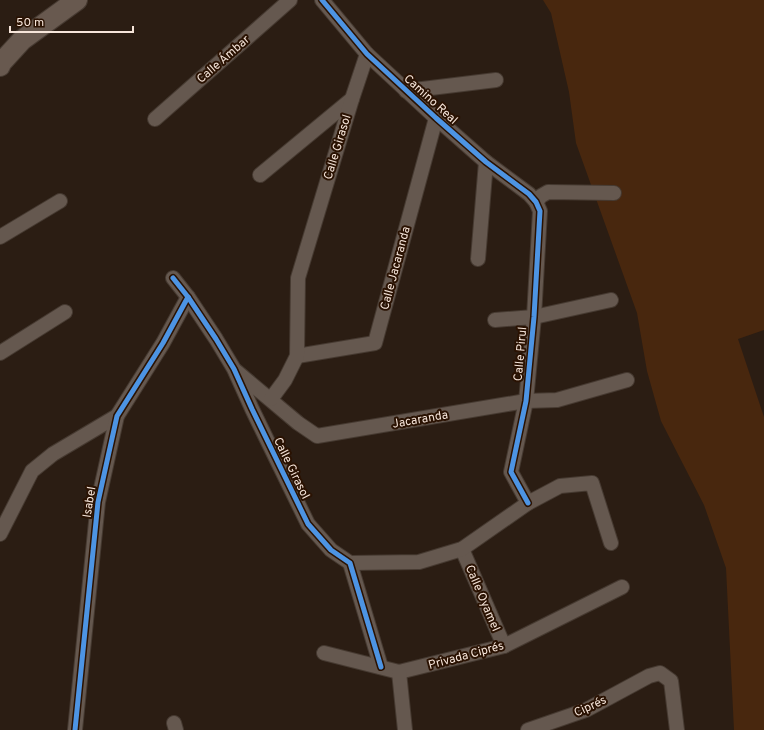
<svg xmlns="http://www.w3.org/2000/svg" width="764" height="730" font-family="Overpass,sans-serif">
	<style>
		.green { fill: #48270e }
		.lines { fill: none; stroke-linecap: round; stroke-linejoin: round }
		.street-casing { stroke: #463a31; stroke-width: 16 }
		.secondary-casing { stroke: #463a31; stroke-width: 22 }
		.street { stroke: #65584f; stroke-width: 14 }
		.secondary { stroke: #68594f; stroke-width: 20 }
		.cycleway-casing { stroke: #2a1202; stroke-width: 8 }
		.cycleway { stroke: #4d94e3; stroke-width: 5 }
		.labels { text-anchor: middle; stroke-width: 4; stroke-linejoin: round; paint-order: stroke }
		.street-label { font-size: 12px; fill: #f6e5da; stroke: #2a1202 }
	</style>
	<rect width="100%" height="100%" fill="#2b1d13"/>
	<polygon class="green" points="543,0 764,0 764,330 738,339 764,417 764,730 734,730 726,568 704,505 661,421 647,371 637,313 576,143 569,92 551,13"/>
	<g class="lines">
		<g class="street-casing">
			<g id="street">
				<polyline points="322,0 367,54 436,118 486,162 529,194 536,202 540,211 534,317 526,401 511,472 528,503"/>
				<polyline points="406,91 496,80"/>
				<polyline points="155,119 290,0"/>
				<polyline points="260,175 352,99"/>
				<polyline points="536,202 541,196 548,192 614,193"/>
				<polyline points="0,237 60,201"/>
				<polyline points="478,259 486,162"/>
				<polyline points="173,278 188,297 216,339 234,369 252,409 308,524 331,550 350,563 381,667"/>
				<polyline points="495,320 534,317 611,300"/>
				<polyline points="0,353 65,312"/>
				<polyline points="297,356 375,343 436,118"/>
				<polyline points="236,371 298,423 317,436 526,401 557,400 627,380"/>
				<polyline points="271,399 285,380 297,356 298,278 352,99 367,54"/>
				<polyline points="0,534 32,471 53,454 117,416"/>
				<polyline points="462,549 504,646"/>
				<polyline points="350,563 419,562 462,549 528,503 560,486 592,483 611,543"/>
				<polyline points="324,653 399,672 504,646 622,587"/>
				<polyline points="399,672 405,730"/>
				<polyline points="174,723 176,730"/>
				<polyline points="75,730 98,502 117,416 163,343 188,297"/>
				<polyline points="528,730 586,710 649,676 660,673 671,681 677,730"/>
			</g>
		</g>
		<g class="secondary-casing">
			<polyline id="secondary" points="0,66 1,63 22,40 77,0"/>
		</g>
		<use href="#street" class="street"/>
		<use href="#secondary" class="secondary"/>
		<g class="cycleway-casing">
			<g id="cycleway">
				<polyline points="322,0 367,54 436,118 486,162 529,194 536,202 540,211 534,317 526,401 511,472 528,503"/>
				<polyline points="173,278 188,297 216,339 234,369 252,409 308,524 331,550 350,563 381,667"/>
				<polyline points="75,730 98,502 117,416 163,343 188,297"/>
			</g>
		</g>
		<use href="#cycleway" class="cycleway"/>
	</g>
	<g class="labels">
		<g class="street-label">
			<text transform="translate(223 59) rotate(-41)" y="4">Calle Ámbar</text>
			<text transform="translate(431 99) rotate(42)" y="4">Camino Real</text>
			<text transform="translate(337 147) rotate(-73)" y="4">Calle Girasol</text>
			<text transform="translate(395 268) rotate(-75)" y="4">Calle Jacaranda</text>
			<text transform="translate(520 354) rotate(-85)" y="4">Calle Pirul</text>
			<text transform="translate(420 419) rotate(-10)" y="4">Jacaranda</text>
			<text transform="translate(292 468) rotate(64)" y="4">Calle Girasol</text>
			<text transform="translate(89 502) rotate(-81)" y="4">Isabel</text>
			<text transform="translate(483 598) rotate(67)" y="4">Calle Oyamel</text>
			<text transform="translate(466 655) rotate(-15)" y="4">Privada Ciprés</text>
			<text transform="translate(590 706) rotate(-25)" y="4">Ciprés</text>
		</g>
	</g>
	<path d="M10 26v6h123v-6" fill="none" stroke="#f6e5da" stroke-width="2"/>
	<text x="16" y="26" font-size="12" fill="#f6e5da" stroke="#2a1202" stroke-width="3" paint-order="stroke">50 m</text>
</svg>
